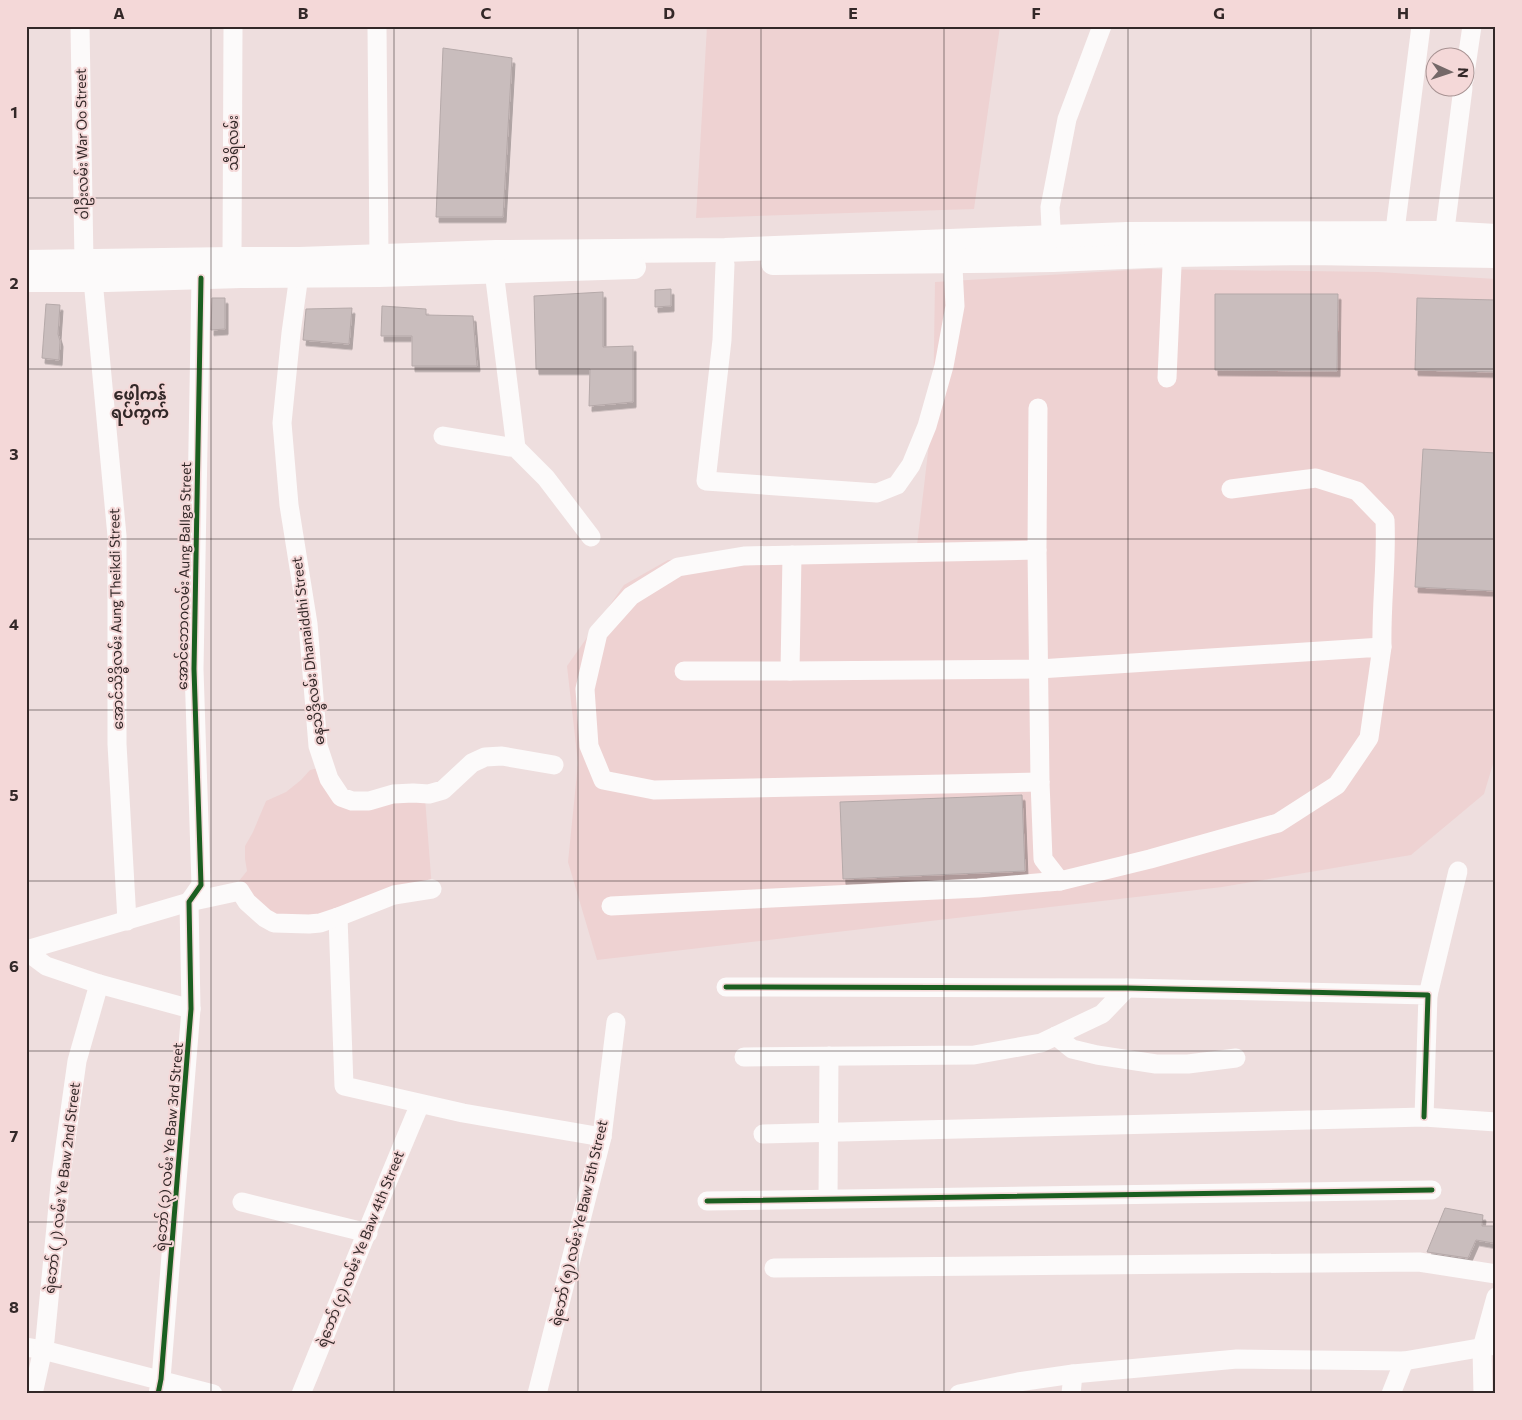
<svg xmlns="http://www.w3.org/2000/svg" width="1522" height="1420" font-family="Commissioner,'Noto Sans Myanmar',sans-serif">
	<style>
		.built { fill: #eed2d2 }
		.building { fill: #c9bdbd; stroke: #b5a9a9; filter: url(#shadow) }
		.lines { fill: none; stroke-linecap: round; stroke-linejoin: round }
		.minor { stroke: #fcfafa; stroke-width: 19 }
		.major { stroke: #fcfafa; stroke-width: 24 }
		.cycleway-casing { stroke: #f4d8d8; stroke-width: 8 }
		.cycleway { stroke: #1b5e20; stroke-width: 5 }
		.grid { fill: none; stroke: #332828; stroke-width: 1; stroke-opacity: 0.55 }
		.labels { text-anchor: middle; stroke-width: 4; stroke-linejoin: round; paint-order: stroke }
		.street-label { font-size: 14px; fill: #332828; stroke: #f4d8d8 }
		.quarter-label { font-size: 16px; font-weight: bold; fill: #332828; stroke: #f4d8d8 }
		.neatline { fill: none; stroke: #332828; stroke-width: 2 }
		.grid-label { font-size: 16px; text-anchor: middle; font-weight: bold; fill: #332828 }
	</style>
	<defs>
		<filter id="shadow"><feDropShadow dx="3" dy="5.5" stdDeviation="0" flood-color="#0004"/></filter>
	</defs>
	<rect width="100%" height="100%" fill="#eedede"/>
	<g class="built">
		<polygon points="707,26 1000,26 974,209 696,218"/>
		<polygon points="1147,269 1377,272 1496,279 1496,754 1484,794 1411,855 1222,887 597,960 568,862 578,763 567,666 624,585 668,560 916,554 933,410 935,282"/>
		<polygon points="331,765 347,803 425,798 432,889 281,923 240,891 239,881 247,871 245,859 245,846 253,832 266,801 286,792 301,780 310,770"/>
	</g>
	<g class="building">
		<polygon points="443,48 512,58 503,217 436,217"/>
		<polygon points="671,289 671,306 655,307 655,290"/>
		<polygon points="603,292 603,347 633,346 633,402 589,406 590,369 536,369 534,296"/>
		<polygon points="1215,294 1338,294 1337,371 1215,370"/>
		<polygon points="212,298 225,298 225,329 211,330"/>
		<polygon points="1417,298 1496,300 1496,372 1415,370"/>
		<polygon points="46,304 60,305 58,334 60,341 59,360 42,358"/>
		<polygon points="382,306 426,309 426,315 473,316 477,366 412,366 412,336 381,336"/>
		<polygon points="352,308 349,344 303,340 306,309"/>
		<polygon points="1423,449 1496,453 1496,591 1415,587"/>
		<polygon points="1022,795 1025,871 843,879 840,802"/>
		<polygon points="1445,1208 1483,1215 1482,1226 1496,1226 1496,1235 1493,1243 1476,1240 1468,1258 1427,1252"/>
	</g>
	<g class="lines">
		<g class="minor">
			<polyline points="80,26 84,261 93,280 117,536 117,744 127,921"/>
			<polyline points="377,26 379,256"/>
			<polyline points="1464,80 1472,26"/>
			<polyline points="1443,245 1463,88"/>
			<polyline points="1393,246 1421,26"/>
			<polyline points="1052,249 1050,207 1067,119 1102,26"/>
			<polyline points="232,259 233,26"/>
			<polyline points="495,259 494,271 516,448"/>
			<polyline points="725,264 722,340 706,481 877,493 897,485 911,465 927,426 944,366 955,306 952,248"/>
			<polyline points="299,275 291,333 282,423 289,505 308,624 318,746 329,779 341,797 352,801 369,801 393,794 413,793 429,794 443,790 472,763 485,757 502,756 554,765"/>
			<polyline points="1167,378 1173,243"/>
			<polyline points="1038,408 1037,550 1040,782 1043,859 1060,881"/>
			<polyline points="443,436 516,448 546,478 591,537"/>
			<path d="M1231,489L1316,478L1357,491L1385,520C1387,562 1381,604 1382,647"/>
			<polyline points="1037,550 744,556 678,567 631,596 598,633 585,689 589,746 603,780 654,790 1040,782"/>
			<polyline points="790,671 792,555"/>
			<polyline points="611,906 978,888 1060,881 1150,859 1278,823 1337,785 1369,738 1382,647 1039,669 790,671 684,671"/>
			<polyline points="338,917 344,1086 463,1113 602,1137"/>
			<polyline points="26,950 189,902 240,891 247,902 265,918 274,923 309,924 320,923 338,917 394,895 432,889"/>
			<polyline points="26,951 46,966 99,984 191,1009"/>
			<polyline points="726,987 1127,988 1428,995 1424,1117"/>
			<polyline points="1428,995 1458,871"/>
			<polyline points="1056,1036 1072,1049 1097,1055 1156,1064 1188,1064 1236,1058"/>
			<polyline points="744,1057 974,1055 1041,1043 1102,1014 1127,988"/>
			<polyline points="763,1134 1424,1117 1496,1122"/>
			<polyline points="828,1199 829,1056"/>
			<polyline points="707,1201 1432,1190"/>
			<polyline points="242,1202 368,1233"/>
			<polyline points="774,1268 1419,1262 1496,1274"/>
			<polyline points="26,1347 43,1350 213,1394"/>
			<polyline points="33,1394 45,1340 61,1175 77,1061 99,984"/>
			<polyline points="158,1394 161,1379 191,1009 189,902 201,885 194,669 201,278"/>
			<path d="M301,1394C341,1297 379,1200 420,1104"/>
			<polyline points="537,1394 602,1137 616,1022"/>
			<polyline points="959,1394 1018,1382 1073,1374 1237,1359 1404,1361 1496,1345"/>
			<polyline points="1071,1394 1073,1374"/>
			<polyline points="1391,1394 1404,1361"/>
			<polyline points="1483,1394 1482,1348 1496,1297"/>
		</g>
		<g class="major">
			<polyline points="26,262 232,259 300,259 496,252 725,250 1127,234 1443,233 1496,236"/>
			<polyline points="773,263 1053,260 1173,255 1310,253 1496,256"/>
			<polyline points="26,280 107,280 241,276 379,275 634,267"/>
		</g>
		<g class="cycleway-casing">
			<g id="cycleway">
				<polyline points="726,987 1127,988 1428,995 1424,1117"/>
				<polyline points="707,1201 1432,1190"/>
				<polyline points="158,1394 161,1379 191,1009 189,902 201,885 194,669 201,278"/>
			</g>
		</g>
		<use href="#cycleway" class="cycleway"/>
	</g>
	<path class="grid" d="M211,26V1394M394,26V1394M578,26V1394M761,26V1394M944,26V1394M1128,26V1394M1311,26V1394M26,198H1496M26,369H1496M26,539H1496M26,710H1496M26,881H1496M26,1051H1496M26,1222H1496"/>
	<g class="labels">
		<g class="street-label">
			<text transform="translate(233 143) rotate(-90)" y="5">သီရိလမ်း</text>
			<text transform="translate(82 144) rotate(-91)" y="5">ဝါဦးလမ်း War Oo Street</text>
			<text transform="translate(184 576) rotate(-89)" y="5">အောင်ဘောဂလမ်း Aung Ballga Street</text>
			<text transform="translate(116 619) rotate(-91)" y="5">အောင်သိဒ္ဓိလမ်း Aung Theikdi Street</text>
			<text transform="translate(308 651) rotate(-97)" y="5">ဓနသိဒ္ဓိလမ်း Dhanaiddhi Street</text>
			<text transform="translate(169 1147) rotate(-85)" y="5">ရဲဘော် (၃) လမ်း Ye Baw 3rd Street</text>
			<text transform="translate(62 1188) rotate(-83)" y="5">ရဲဘော် (၂) လမ်း Ye Baw 2nd Street</text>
			<text transform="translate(579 1223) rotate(-77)" y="5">ရဲဘော် (၅) လမ်း Ye Baw 5th Street</text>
			<text transform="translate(360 1249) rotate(-68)" y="5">ရဲဘော် (၄) လမ်း Ye Baw 4th Street</text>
		</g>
		<g class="quarter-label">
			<text x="140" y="400">ဖေါ့ကန်<tspan x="140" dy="18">ရပ်ကွက်</tspan></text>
		</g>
	</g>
	<rect width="1522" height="1420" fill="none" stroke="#f4d8d8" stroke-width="55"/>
	<g transform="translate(1450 72) rotate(93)"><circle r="24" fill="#f4d8d8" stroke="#a79292"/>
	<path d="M0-4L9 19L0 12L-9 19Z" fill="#746868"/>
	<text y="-8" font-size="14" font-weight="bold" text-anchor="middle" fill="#332828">N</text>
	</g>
	<rect x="28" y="28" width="1466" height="1364" class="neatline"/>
	<g class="grid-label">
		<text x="119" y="19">A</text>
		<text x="303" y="19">B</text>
		<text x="486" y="19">C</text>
		<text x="669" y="19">D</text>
		<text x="853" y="19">E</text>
		<text x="1036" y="19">F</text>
		<text x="1219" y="19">G</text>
		<text x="1403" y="19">H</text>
		<text x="14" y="118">1</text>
		<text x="14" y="289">2</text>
		<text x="14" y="460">3</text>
		<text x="14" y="630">4</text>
		<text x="14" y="801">5</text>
		<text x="14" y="972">6</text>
		<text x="14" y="1142">7</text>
		<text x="14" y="1313">8</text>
	</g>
</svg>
